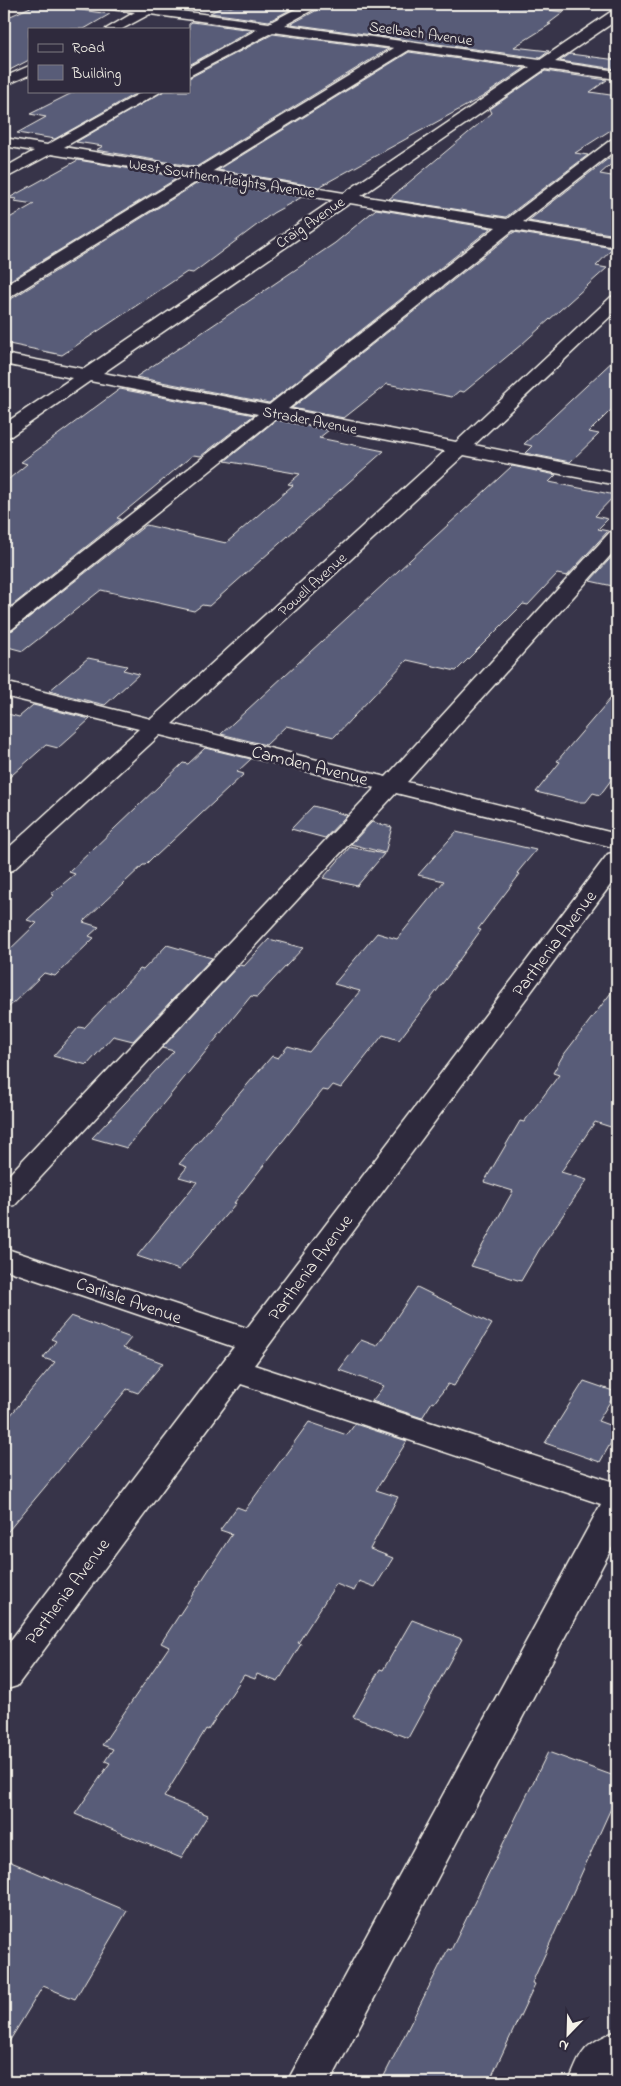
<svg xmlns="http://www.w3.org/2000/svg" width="621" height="2086" font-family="'Indie Flower',sans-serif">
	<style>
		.building { fill: #585c78; stroke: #f4f1e8 }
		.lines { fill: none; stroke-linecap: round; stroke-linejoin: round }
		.minor-casing { stroke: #f4f1e8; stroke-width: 3 }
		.minor { fill: #2f2a3d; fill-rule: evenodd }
		.labels { text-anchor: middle; stroke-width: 5; stroke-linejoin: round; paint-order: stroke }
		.far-street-label { font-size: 15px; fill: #f4f1e8; stroke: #2f2a3d }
		.street-label { font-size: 18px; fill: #f4f1e8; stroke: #2f2a3d }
	</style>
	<rect width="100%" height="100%" fill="#373449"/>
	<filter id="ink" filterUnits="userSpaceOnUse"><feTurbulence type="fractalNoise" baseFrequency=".02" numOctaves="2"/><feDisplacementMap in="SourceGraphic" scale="10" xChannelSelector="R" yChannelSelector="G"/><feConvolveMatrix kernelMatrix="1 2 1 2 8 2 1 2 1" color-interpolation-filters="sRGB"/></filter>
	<g filter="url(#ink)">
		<g class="building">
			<polygon points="37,4 110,14 84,29 29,29 29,60 4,73 4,19"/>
			<polygon points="238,4 301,4 269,21 210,13 224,6 231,7"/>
			<polygon points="322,4 499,4 564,12 548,24 551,24 514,47 549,51 540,58 291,24 319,9"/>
			<polygon points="192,22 252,30 189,65 189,24"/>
			<polygon points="273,34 388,49 196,167 96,150 103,146 76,142 164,91 189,91 189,78"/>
			<polygon points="409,52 525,68 482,97 319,187 218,170"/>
			<polygon points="570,54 617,60 617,69 560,61"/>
			<polygon points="545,71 607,80 590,92 617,96 617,126 575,153 588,155 506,217 389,199 492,113 490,109"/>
			<polygon points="76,91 140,91 55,139 17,133 46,117 30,114"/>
			<polygon points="609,158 617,159 600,174 617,177 617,235 528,221"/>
			<polygon points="78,160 179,177 4,284 4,221 34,204 14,201 17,199 9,198"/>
			<polygon points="201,181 302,197 273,213 193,273 187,272 62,355 4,343 4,300 11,299"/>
			<polygon points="376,209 491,228 269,403 136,377 335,243"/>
			<polygon points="514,232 613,248 596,266 607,268 521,345 464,392 459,391 452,397 387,384 344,418 292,408"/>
			<polygon points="617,357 617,404 589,432 599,434 570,462 525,453 532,446 524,444"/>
			<polygon points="120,389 254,415 201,456 193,455 117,518 121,519 4,612 4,483 27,464 21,462"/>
			<polygon points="276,420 329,430 319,438 384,451 209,606 202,605 194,611 101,590 23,651 4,646 4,632 13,630 146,525 226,543 293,485 288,484 300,474 225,461"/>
			<polygon points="512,466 556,475 549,482 615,495 595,516 608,519 598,529 608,531 567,576 557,574 528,605 523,604 456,671 407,660 334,737 286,726 266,745 221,734"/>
			<polygon points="617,551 617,587 590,581"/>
			<polygon points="88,658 127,666 123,670 139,674 105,705 49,691"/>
			<polygon points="617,691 617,772 600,795 593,793 586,802 577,802 536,792 560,762 557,761"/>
			<polygon points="33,705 90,719 58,748 46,745 4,782 4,713 19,717"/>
			<polygon points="205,748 251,759 237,772 244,774 156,856 154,856 145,865 143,865 83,922 99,927 89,936 94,938 55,976 44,973 4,1012 4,955 37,923 27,920 54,895 51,894 75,874 69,872 183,763 188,764"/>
			<polygon points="313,806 347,815 325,838 291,829"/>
			<polygon points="372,822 392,827 385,853 351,844"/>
			<polygon points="456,832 536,850 517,873 520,874 478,929 481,930 454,967 455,967 399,1040 383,1035 341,1088 333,1085 328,1091 323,1090 234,1203 236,1203 179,1270 137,1256 197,1182 179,1177 187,1167 179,1164 272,1056 278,1058 288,1046 309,1052 360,991 334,984 377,933 397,939 444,881 418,875"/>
			<polygon points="350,847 384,854 357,886 323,878"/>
			<polygon points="269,939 303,948 257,997 251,996 127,1148 92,1138 174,1051 162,1048 239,965 244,966"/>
			<polygon points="167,945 212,958 133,1041 113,1036 87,1065 53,1056 79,1027 84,1028 140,969 143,970"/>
			<polygon points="617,985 617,1129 595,1122 561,1172 587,1180 539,1250 521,1281 471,1266 513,1191 484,1182 520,1121 524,1122 559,1075 553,1073 562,1057"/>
			<polygon points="417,1287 492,1324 454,1386 448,1384 434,1403 432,1402 422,1418 372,1401 384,1386 339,1370 361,1340 377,1346"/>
			<polygon points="71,1316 131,1338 123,1348 163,1363 138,1393 127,1389 4,1536 4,1423 55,1362 43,1358 56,1341 51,1339"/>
			<polygon points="584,1381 616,1392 598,1421 617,1428 617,1432 600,1462 545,1443"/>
			<polygon points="309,1422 347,1435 355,1424 407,1441 376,1490 398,1497 370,1549 393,1558 375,1587 359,1581 354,1591 336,1584 298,1643 301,1644 278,1682 257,1674 255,1679 244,1675 208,1730 206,1729 164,1797 208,1815 181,1858 75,1814 110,1763 105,1761 113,1749 102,1745 169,1647 161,1643 232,1534 220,1530 237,1507 245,1510"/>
			<polygon points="412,1620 462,1639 408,1738 353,1717 380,1669 383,1670"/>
			<polygon points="548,1752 617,1777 617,1795 532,1983 535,1984 489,2082 381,2082 448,1949 451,1950"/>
			<polygon points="4,1859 127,1911 75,1999 43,1986 4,2050"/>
		</g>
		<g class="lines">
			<g class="minor-casing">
				<g id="minor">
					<path d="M96,4H128L269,23L305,4H320L318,7L285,25L540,60L612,11L617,10V20L555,62L617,71V79L545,69L361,196L507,219L612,139L617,138V149L523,222L617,237V247L513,230L288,409L456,442L611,297L617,296V310L474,445L617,473V485L464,455L172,724L386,777L610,532L617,530V548L407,782L617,834V848L396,793L15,1205L4,1207V1180L375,788L160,735L13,870L4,872V852L139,729L4,696V682L151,719L445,451L276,418L12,629L4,630V614L258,414L90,381L11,436L4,438V424L72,378L4,364V354L84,369L333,200L201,179L10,297L4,298V286L184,176L51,154L4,179V168L34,151L4,146V138L47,145L144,91H162L64,147L196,169L394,48L273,32L189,76V67L258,29L150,14L122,29H106L135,12L102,8L98,7ZM409,50L530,67L344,193L213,171ZM350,203L496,227L269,405L103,373Z"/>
					<polygon points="29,66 29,75 4,86 4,77"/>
					<polygon points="617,852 617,876 254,1365 617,1483 617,1538 330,2082 287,2082 601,1504 241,1384 17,1686 4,1690 4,1649 234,1347 4,1269 4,1248 247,1328 608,854"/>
					<path d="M617,2031V2072L611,2082H569C582,2050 584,2044 617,2031Z"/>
				</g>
			</g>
			<use href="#minor" class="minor"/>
		</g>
	</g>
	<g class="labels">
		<g class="far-street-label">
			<text transform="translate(421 33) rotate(8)" y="5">Seelbach Avenue</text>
			<text transform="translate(222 178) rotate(9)" y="5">West Southern Heights Avenue</text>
			<text transform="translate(310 222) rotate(-34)" y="5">Craig Avenue</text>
			<text transform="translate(310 420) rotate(11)" y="5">Strader Avenue</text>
			<text transform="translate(312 584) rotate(-42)" y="5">Powell Avenue</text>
		</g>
		<g class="street-label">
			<text transform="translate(310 765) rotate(14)" y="6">Camden Avenue</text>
			<text transform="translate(554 943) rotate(-53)" y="6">Parthenia Avenue</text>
			<text transform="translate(310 1267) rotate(-53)" y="6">Parthenia Avenue</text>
			<text transform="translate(129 1300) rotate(19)" y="6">Carlisle Avenue</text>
			<text transform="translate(67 1591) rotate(-53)" y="6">Parthenia Avenue</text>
		</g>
	</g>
	<rect width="621" height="2086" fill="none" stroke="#2f2a3d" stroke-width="20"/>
	<rect x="10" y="10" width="601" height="2066" fill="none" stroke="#f4f1e8" stroke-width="2" filter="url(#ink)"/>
	<rect x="28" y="28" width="162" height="65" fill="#2f2a3d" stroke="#7e7a81"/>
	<rect x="38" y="44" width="25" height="8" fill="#2f2a3d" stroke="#7e7a81"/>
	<text x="72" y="52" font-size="15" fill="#f4f1e8">Road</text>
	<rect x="38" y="65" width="25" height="15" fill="#585c78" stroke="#7e7a81"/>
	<text x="72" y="78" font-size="15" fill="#f4f1e8">Building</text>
	<g transform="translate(568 2034) rotate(203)" stroke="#2f2a3d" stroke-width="4" paint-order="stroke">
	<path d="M0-4L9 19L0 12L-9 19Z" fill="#f4f1e8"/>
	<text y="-8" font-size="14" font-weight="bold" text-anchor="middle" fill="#f4f1e8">N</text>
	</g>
</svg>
